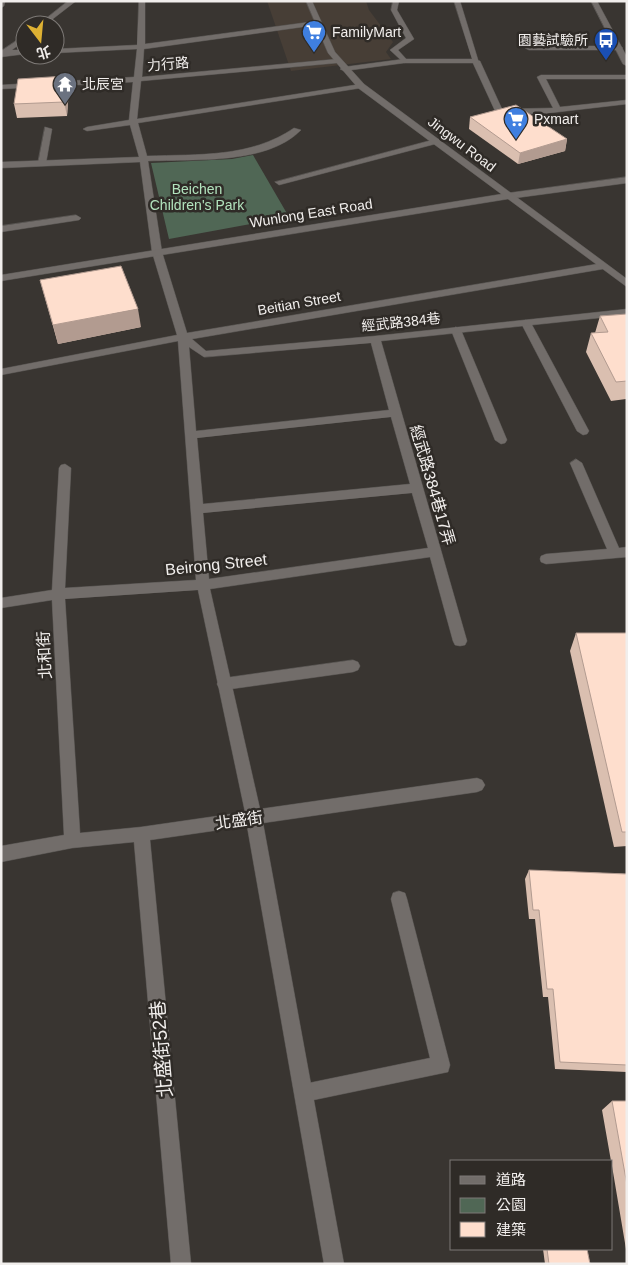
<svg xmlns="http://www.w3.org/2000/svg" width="628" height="1265" font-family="Arial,'Noto Sans TC',sans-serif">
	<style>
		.built { fill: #473e36 }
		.green { fill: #506755 }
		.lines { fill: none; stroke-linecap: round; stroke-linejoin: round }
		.service-casing { stroke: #565350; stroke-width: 1 }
		.minor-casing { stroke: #565350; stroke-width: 1 }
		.tertiary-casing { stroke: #565350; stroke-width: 1 }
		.secondary-casing { stroke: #565350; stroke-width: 1 }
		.service { fill: #726d6a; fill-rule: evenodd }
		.minor { fill: #726d6a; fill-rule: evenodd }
		.tertiary { fill: #726d6a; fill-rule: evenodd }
		.secondary { fill: #726d6a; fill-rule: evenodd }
		.wall { fill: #dabfb0 }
		.shaded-wall { fill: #b29b90 }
		.building { fill: #fedecd; stroke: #b29b90 }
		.labels { text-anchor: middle; stroke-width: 5; stroke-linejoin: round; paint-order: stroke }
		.far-poi-label { font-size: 14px; fill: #f1eeec; stroke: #2f2b27; text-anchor: start }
		.far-street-label { font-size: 14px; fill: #f1eeec; stroke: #2f2b27 }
		.far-park-label { font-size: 14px; fill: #b2e3bd; stroke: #2f2b27 }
		.street-label { font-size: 16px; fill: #f1eeec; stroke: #2f2b27 }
		.near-street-label { font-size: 19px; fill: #f1eeec; stroke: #2f2b27 }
	</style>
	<rect width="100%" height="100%" fill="#393531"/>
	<polygon class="built" points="267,1 366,1 369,10 393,42 386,52 391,59 291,71"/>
	<polygon class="green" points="253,155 289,217 169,239 151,163 232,159"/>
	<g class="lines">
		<g class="service-casing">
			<g id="service">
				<polygon points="393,1 399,1 397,10 414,39 398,50 408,61 404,63 390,50 406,38 391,10"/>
				<polygon points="526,46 619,46 623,48 619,50 529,50 525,48"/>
				<polygon points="473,59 480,61 502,109 553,108 537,77 541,75 627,75 627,79 546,79 560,107 627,100 627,104 541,114 496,113 472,61"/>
				<polygon points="45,127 52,129 46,163 42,166 38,163"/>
				<polygon points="436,139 439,139 439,143 279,185 275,182"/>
				<polygon points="76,215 81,218 79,220 1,232 1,226"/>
				<polygon points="526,320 531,323 589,431 587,434 583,435 577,431 521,323"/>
				<polygon points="456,327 461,330 507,440 505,443 501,444 495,440 451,330"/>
				<polygon points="353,660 358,662 360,666 358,670 353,672 224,690 219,688 217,684 219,680 224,678"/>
				<polygon points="399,891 405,893 407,899 450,1065 448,1072 304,1102 297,1100 295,1093 297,1086 304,1084 430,1058 391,899 393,893"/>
			</g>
		</g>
		<g class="minor-casing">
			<g id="minor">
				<polygon points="1,1 5,1 4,6 1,8"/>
				<polygon points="68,1 76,1 45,25 38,25"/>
				<path d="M139,1H145V44L317,21L320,23L317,25L144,49L142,77L337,59L341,61L337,63L141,81L137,119L361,84L365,86L361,88L138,123L147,156C199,154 250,158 294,128L301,130C267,165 194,159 148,161L162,252L187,333L603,263L608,266L603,269L192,339L206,351L375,336L627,309V315L381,341L467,641L465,645L460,646L455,645L453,641L430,557L210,589L260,809L477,778L482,780L485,785L482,790L477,792L263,823L344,1264H324L247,826L150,840L191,1264H171L134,842L72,848L1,862V846L64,835L52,600L1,608V598L52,590L59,468L61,465L65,464L71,468L65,588L196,580L178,341L1,375V369L177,335L152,252L140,162L1,168V162L139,157L130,125L87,131L83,129L87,127L129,120L133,82L1,89V85L134,77L137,49L55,53V49L137,45ZM371,343L389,410L196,431L189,347L204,357ZM391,417L410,484L203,504L197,438ZM412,493L428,548L209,579L203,513ZM198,590L245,812L141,827L80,833L65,599Z"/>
				<polygon points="454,1 460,1 479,63 404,63 344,71 340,69 344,67 404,59 472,59"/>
				<polygon points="25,35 25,40 12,50 25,50 25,54 1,57 1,51"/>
				<polygon points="576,459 582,463 619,548 627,547 627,557 546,564 541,562 540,559 541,556 546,554 607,549 570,463"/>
			</g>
		</g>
		<g class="tertiary-casing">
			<g id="tertiary">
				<polygon points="591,1 597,1 627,57 627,66 623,64"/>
				<polygon points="627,177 627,183 508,199 1,281 1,275 508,193"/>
			</g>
		</g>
		<g class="secondary-casing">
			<polygon id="secondary" points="306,1 312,1 335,52 364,84 627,279 627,287 358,88 328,53"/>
		</g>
		<use href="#service" class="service"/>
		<use href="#minor" class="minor"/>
		<use href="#tertiary" class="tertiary"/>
		<use href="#secondary" class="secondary"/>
	</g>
	<g class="wall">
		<polygon points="69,90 67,116 17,118 14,104"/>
		<polygon points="470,117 567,139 565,151 518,164 469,129"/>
		<polygon points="40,280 141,327 58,344"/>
		<polygon points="627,314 627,401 626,399 611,401 586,352 591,333 595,333 600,316"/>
		<polygon points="576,633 627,633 627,846 614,847 570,651"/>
		<polygon points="529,870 627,874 627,1072 555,1069 548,997 543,997 535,919 529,919 525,879"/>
		<polygon points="612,1101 627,1101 627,1255 612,1166 612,1161 611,1161 602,1110"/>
		<polygon points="543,1249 587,1249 590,1264 545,1264"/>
	</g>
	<g class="shaded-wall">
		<polygon points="66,76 69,90 67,116 64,102"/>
		<polygon points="567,139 565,151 518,164 520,153"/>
		<polygon points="138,309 141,327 58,344 53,325"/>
	</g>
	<g class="building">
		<polygon points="66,76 64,102 14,104 18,79"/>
		<polygon points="516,105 567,139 520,153 470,117"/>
		<polygon points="121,266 138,309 53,325 40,280"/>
		<polygon points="627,314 627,381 616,382 591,333 608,332 600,316"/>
		<polygon points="576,633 627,633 627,832 622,832"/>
		<polygon points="529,870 627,874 627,1065 560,1062 553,989 547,989 539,910 533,910"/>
		<polygon points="612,1101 627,1101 627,1185"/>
		<polygon points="547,1249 587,1249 590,1264 549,1264"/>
	</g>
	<defs>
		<g id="supermarket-pin" transform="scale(1.25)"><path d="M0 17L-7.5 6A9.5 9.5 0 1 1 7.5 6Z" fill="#3f7fe0" stroke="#2f2b27"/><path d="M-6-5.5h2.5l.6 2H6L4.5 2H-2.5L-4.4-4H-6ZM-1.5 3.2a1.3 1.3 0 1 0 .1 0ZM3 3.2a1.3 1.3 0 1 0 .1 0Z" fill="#fff"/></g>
		<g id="bus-pin" transform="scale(1.25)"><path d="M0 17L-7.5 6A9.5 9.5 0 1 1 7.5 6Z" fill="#1a4fb4" stroke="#2f2b27"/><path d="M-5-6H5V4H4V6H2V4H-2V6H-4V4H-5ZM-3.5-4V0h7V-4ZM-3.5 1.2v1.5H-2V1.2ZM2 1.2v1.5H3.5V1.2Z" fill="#fff"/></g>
		<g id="temple-pin" transform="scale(1.25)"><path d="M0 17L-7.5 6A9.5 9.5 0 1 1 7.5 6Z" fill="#6b7280" stroke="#2f2b27"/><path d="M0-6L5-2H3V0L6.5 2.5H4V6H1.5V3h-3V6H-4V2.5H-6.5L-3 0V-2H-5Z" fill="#fff"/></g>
	</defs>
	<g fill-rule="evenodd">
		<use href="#supermarket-pin" x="314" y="32"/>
		<use href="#bus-pin" x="606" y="40"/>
		<use href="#temple-pin" x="65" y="84"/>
		<use href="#supermarket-pin" x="516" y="119"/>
	</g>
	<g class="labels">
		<g class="far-poi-label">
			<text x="332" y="37">FamilyMart</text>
			<text x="588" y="45" text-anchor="end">園藝試驗所</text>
			<text x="82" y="89">北辰宮</text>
			<text x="534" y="124">Pxmart</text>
		</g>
		<g class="far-street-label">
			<text transform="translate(168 64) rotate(-5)" y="5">力行路</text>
			<text transform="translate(462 144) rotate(37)" y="5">Jingwu Road</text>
			<text transform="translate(311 213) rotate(-9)" y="5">Wunlong East Road</text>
			<text transform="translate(299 303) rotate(-10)" y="5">Beitian Street</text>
			<text transform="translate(401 322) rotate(-6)" y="5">經武路384巷</text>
		</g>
		<g class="far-park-label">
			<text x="197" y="194">Beichen<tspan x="197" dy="16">Children's Park</tspan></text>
		</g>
		<g class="street-label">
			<text transform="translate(433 485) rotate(74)" y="6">經武路384巷17弄</text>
			<text transform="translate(216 564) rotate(-6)" y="6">Beirong Street</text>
			<text transform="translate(44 655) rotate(-93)" y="6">北和街</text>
			<text transform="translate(239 820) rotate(-8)" y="6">北盛街</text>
		</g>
		<g class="near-street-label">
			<text transform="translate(161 1049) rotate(-95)" y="7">北盛街52巷</text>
		</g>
	</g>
	<rect width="628" height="1265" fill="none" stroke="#f1eeec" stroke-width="5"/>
	<rect x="450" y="1160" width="162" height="90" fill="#2f2b27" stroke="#7d7976"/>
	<rect x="460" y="1176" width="25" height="8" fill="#726d6a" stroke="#7d7976"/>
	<text x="496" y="1185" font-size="15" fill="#f1eeec">道路</text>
	<rect x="460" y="1198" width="25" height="15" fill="#506755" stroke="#7d7976"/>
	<text x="496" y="1210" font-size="15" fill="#f1eeec">公園</text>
	<rect x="460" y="1222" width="25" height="15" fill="#fedecd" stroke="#7d7976"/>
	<text x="496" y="1235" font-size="15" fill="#f1eeec">建築</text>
	<g transform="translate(40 40) rotate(164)"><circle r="24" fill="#2f2b27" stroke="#7d7976"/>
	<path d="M0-4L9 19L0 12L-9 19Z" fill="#deb133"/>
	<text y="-8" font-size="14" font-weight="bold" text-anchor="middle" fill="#f1eeec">北</text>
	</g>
</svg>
